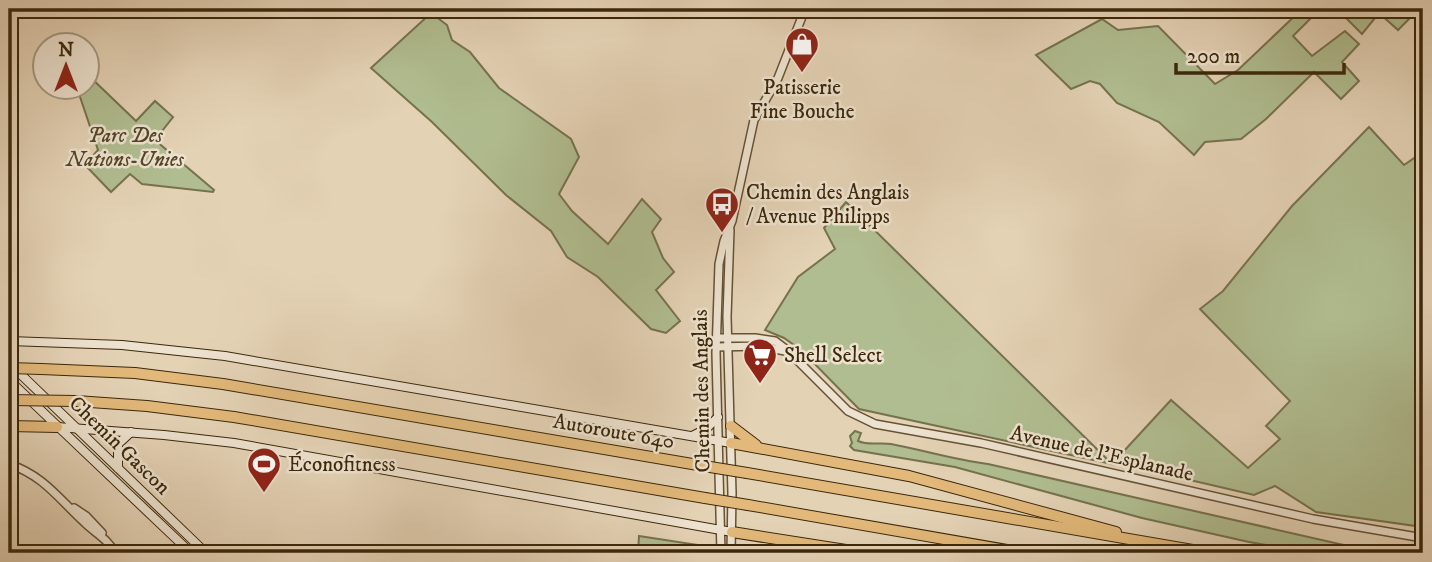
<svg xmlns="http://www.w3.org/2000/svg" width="1432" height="562" font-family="'IM FELL DW Pica',serif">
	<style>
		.green { fill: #b0bd90; stroke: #76724e; stroke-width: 2 }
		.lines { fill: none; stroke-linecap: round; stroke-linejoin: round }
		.stream { stroke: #717e6d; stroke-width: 2 }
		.tertiary-casing { stroke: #665236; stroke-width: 10 }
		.secondary-casing { stroke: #3c280b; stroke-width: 10 }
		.motorway-casing { stroke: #3c280b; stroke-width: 12 }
		.tertiary { stroke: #ede2cf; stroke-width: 7 }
		.secondary { stroke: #ede2cf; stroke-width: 8 }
		.motorway { stroke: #e2b97a; stroke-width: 10 }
		.motorway-bridge-casing { stroke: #3c280b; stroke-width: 12; stroke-linecap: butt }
		.motorway-bridge { stroke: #e2b97a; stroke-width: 10 }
		.labels { text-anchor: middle; stroke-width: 5; stroke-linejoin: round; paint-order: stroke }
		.poi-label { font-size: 21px; fill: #3c280b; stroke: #ede2cf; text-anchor: start }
		.park-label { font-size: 21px; font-style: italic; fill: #534626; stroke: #ede2cf }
		.street-label { font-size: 21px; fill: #3c280b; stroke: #ede2cf }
	</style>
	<rect width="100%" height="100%" fill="#e4d2b5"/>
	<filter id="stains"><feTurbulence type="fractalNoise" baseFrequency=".00286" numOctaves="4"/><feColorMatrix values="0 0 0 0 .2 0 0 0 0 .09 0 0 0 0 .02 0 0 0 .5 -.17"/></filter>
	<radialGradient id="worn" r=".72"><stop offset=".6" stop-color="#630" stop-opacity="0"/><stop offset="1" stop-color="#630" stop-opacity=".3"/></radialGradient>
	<g class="green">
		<polygon points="1302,9 1312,17 1293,36 1312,56 1345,31 1359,44 1342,62 1359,81 1341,99 1314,72 1266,119 1241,139 1205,142 1194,155 1159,122 1117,103 1100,84 1090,81 1071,89 1036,55 1102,19 1118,30 1158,26 1215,84 1238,70"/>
		<polygon points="1347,9 1419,9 1398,30 1379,13 1362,34 1342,14"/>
		<polygon points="431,13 447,25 452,40 470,52 499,88 571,139 579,157 559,194 572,211 608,244 642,199 661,219 652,232 663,258 674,272 656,290 680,321 666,333 651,329 598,277 567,257 551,231 506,195 432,122 371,68"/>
		<polygon points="88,75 136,121 155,101 173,117 155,140 214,190 213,192 142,184 130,174 111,192 85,165 98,150 77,88 88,88"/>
		<polygon points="1369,127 1404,165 1423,152 1423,527 1316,512 1275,486 1254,495 1130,466 1112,464 859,409 801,350 784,338 765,330 798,277 835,249 824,228 846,202 1112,464 1171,400 1248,468 1280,439 1266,426 1290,401 1200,309 1223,291 1292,206"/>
		<path d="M855,431L861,433L858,441C869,446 879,442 891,444C923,450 955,460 988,464L1379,553H1313L1249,542L1142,518L955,467L854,450L850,446L852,443L850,436Z"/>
		<polygon points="639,536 718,548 718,553 638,553"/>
	</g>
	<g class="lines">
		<polyline class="stream" points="851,12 852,9"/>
		<g class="tertiary-casing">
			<g id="tertiary">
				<polyline points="730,230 727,317 732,493 731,553"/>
				<polyline points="717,338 755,338 775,341 787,350 848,411 875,424 981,443 1313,519 1423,538"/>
				<polyline points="716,347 760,346 785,351"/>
				<path d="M9,464C44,476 58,498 84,522C95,533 108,539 115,553"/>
				<polyline points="74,508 86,516 102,533"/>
				<polyline points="721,553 716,353 719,264 724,241 732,221 754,120 778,78 805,9"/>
			</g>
		</g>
		<g class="secondary-casing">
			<g id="secondary">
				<polyline points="9,341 122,345 225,356 731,443"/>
				<polyline points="9,363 206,553"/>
				<polyline points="9,380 191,553"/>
				<polyline points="57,427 164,435 234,443 732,532"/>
				<polyline points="692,436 706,429 718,417"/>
				<polyline points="118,468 118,444 131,432"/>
			</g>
		</g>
		<g class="motorway-casing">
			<g id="motorway">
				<polyline points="41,369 135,373 223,384 704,466"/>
				<polyline points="76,401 147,406 234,417 705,498"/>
				<polyline points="9,426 57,427"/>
				<polyline points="731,426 756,445"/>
				<polyline points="731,443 909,476 1116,532"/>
				<polyline points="747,473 1210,553"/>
				<polyline points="748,505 1024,553"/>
				<polyline points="732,532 865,553"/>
			</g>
		</g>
		<use href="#tertiary" class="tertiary"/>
		<use href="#secondary" class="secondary"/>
		<use href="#motorway" class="motorway"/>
		<g class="motorway-bridge-casing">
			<g id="motorway-bridge">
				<polyline points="9,368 41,369"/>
				<polyline points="9,400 76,401"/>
				<polyline points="704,466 747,473"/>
				<polyline points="705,498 748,505"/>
			</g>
		</g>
		<use href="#motorway-bridge" class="motorway-bridge"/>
	</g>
	<defs>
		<g id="shop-pin" transform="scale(1.75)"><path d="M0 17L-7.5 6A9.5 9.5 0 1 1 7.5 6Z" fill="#8f2418" stroke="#ede2cf"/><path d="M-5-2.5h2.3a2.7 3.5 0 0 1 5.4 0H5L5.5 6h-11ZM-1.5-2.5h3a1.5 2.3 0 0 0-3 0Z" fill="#fff"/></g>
		<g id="bus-pin" transform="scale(1.75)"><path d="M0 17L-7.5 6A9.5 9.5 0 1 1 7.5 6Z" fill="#8f2418" stroke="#ede2cf"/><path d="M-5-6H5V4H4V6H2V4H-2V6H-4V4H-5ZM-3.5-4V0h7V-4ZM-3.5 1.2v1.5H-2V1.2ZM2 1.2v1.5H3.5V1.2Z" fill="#fff"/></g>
		<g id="supermarket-pin" transform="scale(1.75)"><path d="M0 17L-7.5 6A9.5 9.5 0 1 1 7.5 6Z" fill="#8f2418" stroke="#ede2cf"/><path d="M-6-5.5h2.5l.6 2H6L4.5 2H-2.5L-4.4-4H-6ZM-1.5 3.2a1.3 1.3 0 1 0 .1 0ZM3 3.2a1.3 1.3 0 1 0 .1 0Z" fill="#fff"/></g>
		<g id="stadium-pin" transform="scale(1.75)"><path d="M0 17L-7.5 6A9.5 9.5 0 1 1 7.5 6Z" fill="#8f2418" stroke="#ede2cf"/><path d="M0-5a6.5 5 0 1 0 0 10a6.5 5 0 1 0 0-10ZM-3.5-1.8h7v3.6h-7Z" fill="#fff"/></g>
	</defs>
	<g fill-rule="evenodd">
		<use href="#shop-pin" x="802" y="44"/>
		<use href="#bus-pin" x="722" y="204"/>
		<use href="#supermarket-pin" x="760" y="355"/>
		<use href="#stadium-pin" x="264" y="464"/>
	</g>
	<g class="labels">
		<g class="poi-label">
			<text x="802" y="94" text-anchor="middle">Patisserie<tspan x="802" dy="24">Fine Bouche</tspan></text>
			<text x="746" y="199">Chemin des Anglais<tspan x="746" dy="24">/ Avenue Philipps</tspan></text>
			<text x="784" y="362">Shell Select</text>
			<text x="288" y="471">Éconofitness</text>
		</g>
		<g class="park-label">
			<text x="125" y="142">Parc Des<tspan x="125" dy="24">Nations-Unies</tspan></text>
		</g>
		<g class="street-label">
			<text transform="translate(701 391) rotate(-91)" y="7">Chemin des Anglais</text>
			<text transform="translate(614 431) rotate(10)" y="7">Autoroute 640</text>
			<text transform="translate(120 445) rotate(44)" y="7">Chemin Gascon</text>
			<text transform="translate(1102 453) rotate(13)" y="7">Avenue de l'Esplanade</text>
		</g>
	</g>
	<rect width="1432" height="562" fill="none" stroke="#e4d2b5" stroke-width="35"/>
	<rect x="10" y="10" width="1411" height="541" fill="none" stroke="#3c280b" stroke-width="3.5"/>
	<rect x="18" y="18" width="1397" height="527" fill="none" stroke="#3c280b" stroke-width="2"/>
	<g transform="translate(66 66)"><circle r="33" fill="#ede2cf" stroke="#a69881" stroke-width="2"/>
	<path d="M0-5L12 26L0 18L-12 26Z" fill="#8f2418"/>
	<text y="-10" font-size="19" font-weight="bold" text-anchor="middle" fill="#3c280b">N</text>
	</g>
	<path d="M1176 63v10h168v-10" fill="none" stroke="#3c280b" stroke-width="3.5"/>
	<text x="1187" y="63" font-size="21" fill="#3c280b" stroke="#ede2cf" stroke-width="5" paint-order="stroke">200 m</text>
	<rect width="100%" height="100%" filter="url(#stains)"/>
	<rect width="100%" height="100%" fill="url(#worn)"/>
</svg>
